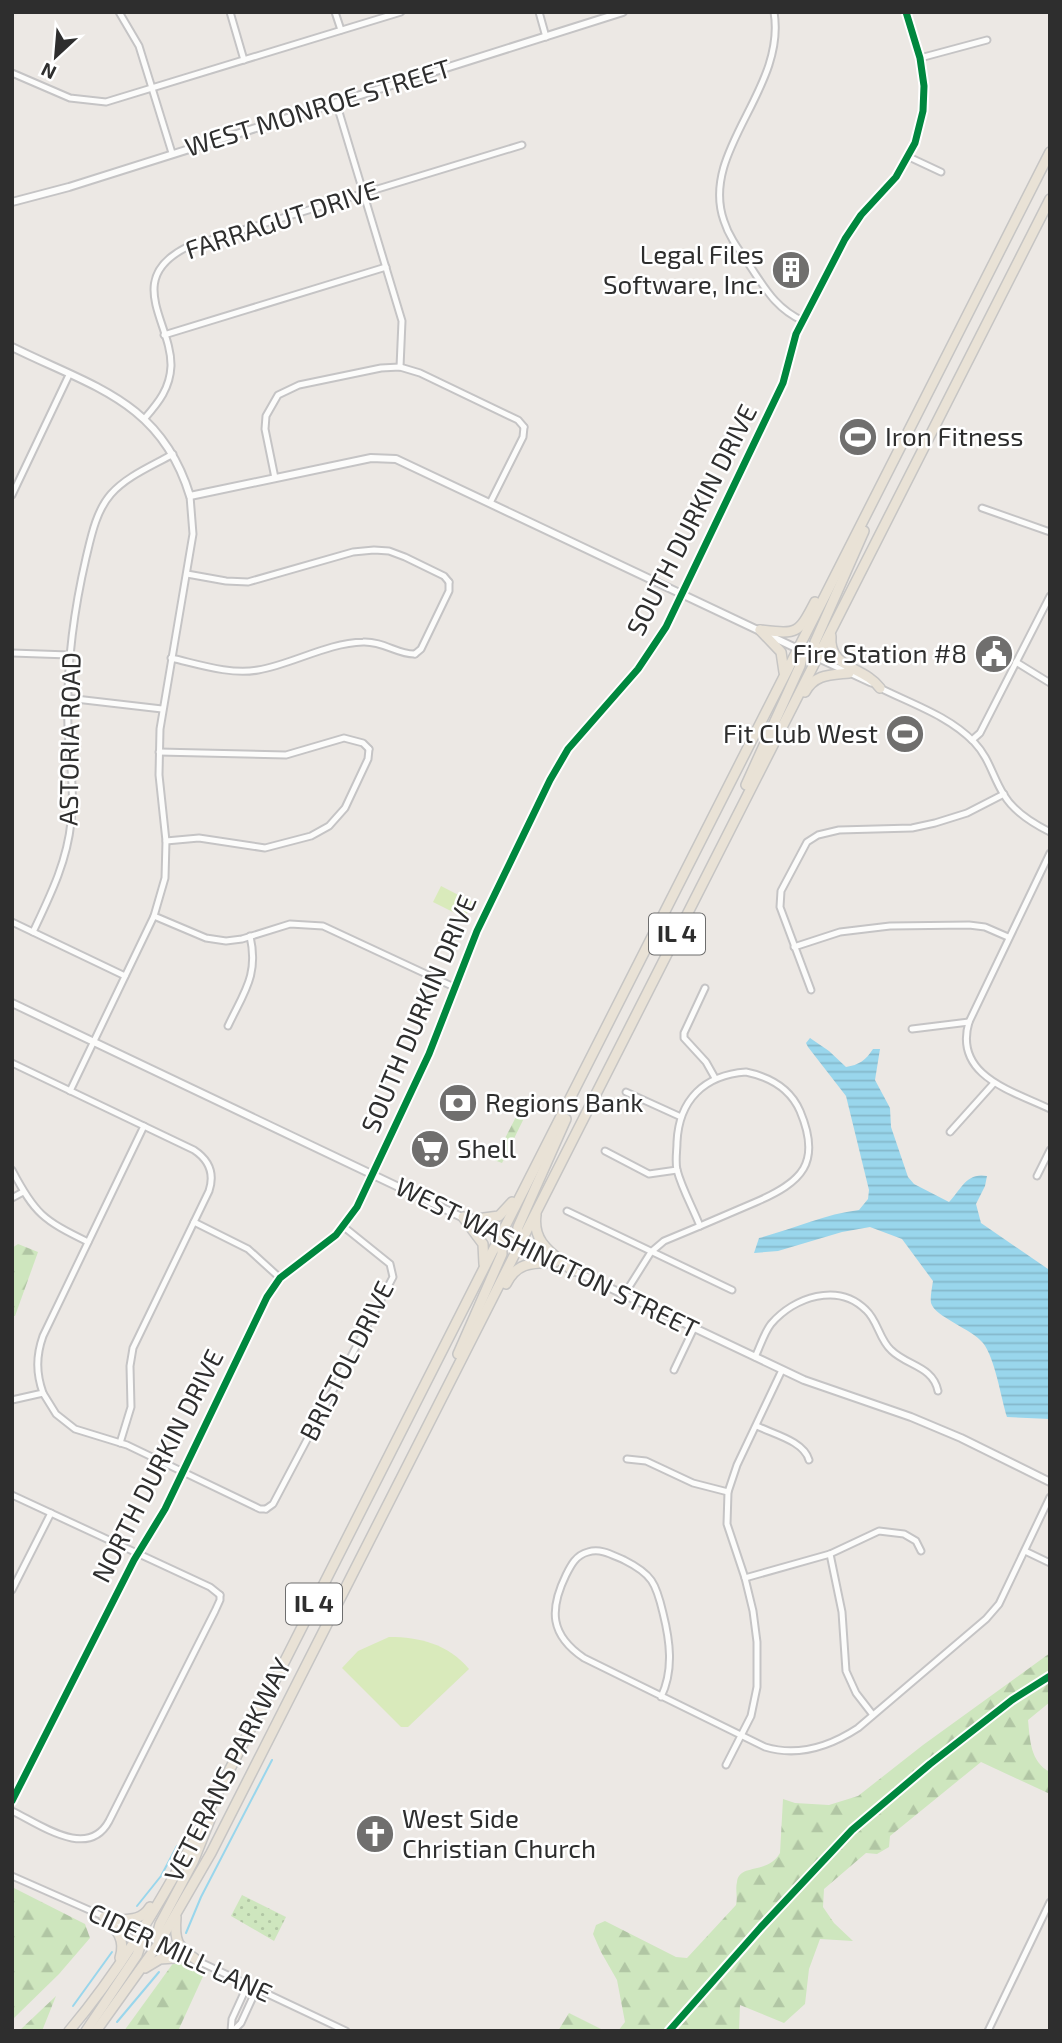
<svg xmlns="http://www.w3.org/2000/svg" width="1062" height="2043" font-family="'Exo 2',sans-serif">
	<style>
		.forest { fill: url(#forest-firs) }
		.park { fill: url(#park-dots) }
		.pitch { fill: #d9eabb }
		.water { fill: url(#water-rules) }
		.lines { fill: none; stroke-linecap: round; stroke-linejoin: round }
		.stream { stroke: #99d6ec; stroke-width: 2 }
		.minor-casing { stroke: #c5c4c5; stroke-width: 9 }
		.tertiary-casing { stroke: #c5c4c5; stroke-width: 10 }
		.trunk-casing { stroke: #c6c5c4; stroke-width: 12 }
		.minor { stroke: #fcfcfb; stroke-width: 5 }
		.tertiary { stroke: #fcfcfb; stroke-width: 6 }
		.trunk { stroke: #e9e2d6; stroke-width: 9 }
		.cycleway-casing { stroke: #fff; stroke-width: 11 }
		.cycleway { stroke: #00873e; stroke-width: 7 }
		.labels { text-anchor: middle; stroke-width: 5; stroke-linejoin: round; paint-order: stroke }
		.shield { fill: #fff; stroke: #6d6d6d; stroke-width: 2 }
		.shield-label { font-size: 24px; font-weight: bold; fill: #2e2e2e }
		.street-label { font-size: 26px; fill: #2e2e2e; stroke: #fff }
		.poi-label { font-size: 26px; fill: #2e2e2e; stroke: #fff; text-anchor: start }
	</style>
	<defs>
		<pattern id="forest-firs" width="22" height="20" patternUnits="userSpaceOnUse" patternTransform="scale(1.75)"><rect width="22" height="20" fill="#cee6be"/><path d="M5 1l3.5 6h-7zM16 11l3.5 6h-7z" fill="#b1c6a4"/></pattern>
		<pattern id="park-dots" width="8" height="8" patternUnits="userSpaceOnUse" patternTransform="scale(1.75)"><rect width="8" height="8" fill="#cee6be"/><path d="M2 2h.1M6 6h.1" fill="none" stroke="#b1c6a4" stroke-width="1.8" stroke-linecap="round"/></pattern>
		<pattern id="water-rules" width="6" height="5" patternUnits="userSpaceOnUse" patternTransform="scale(1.75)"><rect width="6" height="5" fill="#99d6ec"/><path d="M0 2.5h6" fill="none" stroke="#84b8cb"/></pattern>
	</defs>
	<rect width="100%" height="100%" fill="#ece8e4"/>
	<g class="forest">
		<polygon points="523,1107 527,1110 527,1112 502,1163 494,1160 520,1109"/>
		<polygon points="18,1244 38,1252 15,1316 12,1316 12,1248"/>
		<path d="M1050,1653V1702L1028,1720C1030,1739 1030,1762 1050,1772V1794L981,1762L890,1836L889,1847L877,1854L866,1853L824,1889L823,1907L834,1923L853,1941L820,1939L809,1969L805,2004L784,2023L740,2005L739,2031H618L625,2022L617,1980L601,1952L593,1934L596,1925L605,1921L676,1957L687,1958L736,1905C738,1897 735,1890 737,1882C739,1863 768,1875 780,1853L783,1799L795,1803L829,1805L858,1796L923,1745Z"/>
		<polygon points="12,1887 85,1924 90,1938 59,1974 12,2020"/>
		<polygon points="174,1962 205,1972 178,2031 124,2031"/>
		<polygon points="56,1996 42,2031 19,2031"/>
		<polygon points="569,2013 605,2031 558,2031"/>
	</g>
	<polygon class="park" points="242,1895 286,1917 274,1941 231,1916"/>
	<g class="pitch">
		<polygon points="441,886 472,902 465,918 433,902"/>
		<path d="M389,1637C420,1637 448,1644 469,1669L408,1727H401L342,1668L358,1651Z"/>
	</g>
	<path class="water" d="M810,1038L829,1051L846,1067C859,1065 866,1060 873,1049H880L875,1080L890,1108L891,1127L908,1177L914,1184L949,1202C961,1190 966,1172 987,1176L985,1186L976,1204L981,1223L1048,1269L1050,1419L1007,1417C1001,1398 995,1358 983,1343C972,1329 935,1317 931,1303C930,1297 932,1288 933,1281L902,1239L870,1227L842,1232L778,1251L754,1253L759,1238C793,1229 825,1214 859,1210L868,1199L869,1190L846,1096L808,1047L806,1043Z"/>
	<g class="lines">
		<g class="stream">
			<polyline points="137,1906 161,1876 177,1846"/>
			<polyline points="186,1933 201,1897 272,1760"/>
			<polyline points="73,2006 112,1952"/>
			<polyline points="117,2022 159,1972"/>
		</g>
		<g class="minor-casing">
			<g id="minor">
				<polyline points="119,12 139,46 172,153"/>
				<polyline points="230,12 244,60"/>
				<polyline points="335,12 341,30"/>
				<polyline points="539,12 546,37"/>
				<path d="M774,12C787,89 699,151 724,221C729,237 739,250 748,263C765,288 775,308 803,321"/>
				<polyline points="920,58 987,40"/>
				<polyline points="12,73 70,98 106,102 401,12"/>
				<polyline points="336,102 402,321 400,367"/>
				<polyline points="909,157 941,172"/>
				<polyline points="164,335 386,267"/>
				<path d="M145,418C159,402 170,388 171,366C172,323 123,279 187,247L522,145"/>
				<polyline points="275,478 265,429 266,416 278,395 299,385 381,368 400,367 420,373 518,420 524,427"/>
				<polyline points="12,495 69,375"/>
				<polyline points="490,503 523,437 524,427"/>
				<polyline points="982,508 1050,532"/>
				<polyline points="187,574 226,581 248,582 353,552 374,550 389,551 405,557 444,576 449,582"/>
				<polyline points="12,653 69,655"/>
				<polyline points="415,654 421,649 449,591 449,582"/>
				<path d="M171,658C198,664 230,675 258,670C293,664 327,643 363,642C383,641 399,655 415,654"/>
				<polyline points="817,658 871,683"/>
				<polyline points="1016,662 1050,683"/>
				<path d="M880,688C912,704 949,716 974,742C990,759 992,776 1004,795C1014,812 1032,823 1050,832"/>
				<polyline points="67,698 162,709"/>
				<polyline points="972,740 980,733 1050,596"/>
				<polyline points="159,752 286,755 344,738 363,743 369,749"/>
				<polyline points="166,841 199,838 265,848 311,836 329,826 345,808 368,759 369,749"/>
				<path d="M1050,853L969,1022C953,1076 1013,1091 1050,1109"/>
				<polyline points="154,916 206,938 226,941 242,939 290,924 323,926 454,987"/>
				<polyline points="12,922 125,976"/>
				<path d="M33,932C50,896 67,862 71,822C75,790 69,758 68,727C66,669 73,614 86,558C91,537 96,511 111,494C127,476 152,466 173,454"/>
				<polyline points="794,947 840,932 890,926 969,925 985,927 1008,937"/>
				<polyline points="705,988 684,1033 684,1038 706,1062 715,1078"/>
				<polyline points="811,990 780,907 781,891 807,842 818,835 839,830 912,828 935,823 967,813 1004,794"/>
				<path d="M228,1026C244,992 259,975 250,936"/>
				<polyline points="912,1029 969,1022"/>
				<path d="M12,1063L194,1150C209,1160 215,1173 209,1191L133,1348L130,1366L131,1407L120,1443"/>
				<path d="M746,1072C770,1077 790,1088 800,1111C822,1163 802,1182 756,1202C737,1210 719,1218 700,1226C693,1208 682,1189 677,1170C675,1161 677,1151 677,1142C679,1100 704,1075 746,1072Z"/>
				<polyline points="70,1091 154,916 165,878 166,841 159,775 160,729 193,534 190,496"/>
				<polyline points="626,1092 681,1117"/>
				<polyline points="950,1132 994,1083"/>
				<polyline points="605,1151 649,1174 677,1170"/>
				<path d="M12,1170C35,1214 43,1220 88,1242"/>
				<polyline points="1037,1176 1050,1150"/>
				<polyline points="12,1198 23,1192"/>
				<polyline points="567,1211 732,1290"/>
				<polyline points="194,1222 248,1249 280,1278"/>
				<polyline points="624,1295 651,1252 664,1241 700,1226"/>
				<path d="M755,1357C760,1347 764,1333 771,1324C794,1297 838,1282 866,1310C878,1321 879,1339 891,1350C907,1366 933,1366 938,1391"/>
				<polyline points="674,1370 694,1328"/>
				<polyline points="43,1393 56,1414 75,1429 127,1445 260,1509 266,1509"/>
				<path d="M12,1400L43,1393C36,1373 36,1356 43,1336L144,1126"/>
				<path d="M757,1426C773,1434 804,1441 809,1460"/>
				<polyline points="627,1459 646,1461 693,1483 728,1492"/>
				<polyline points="12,1495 210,1587 220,1595"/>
				<polyline points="266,1509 273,1504 393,1277 390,1264 344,1227"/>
				<polyline points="1025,1551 1050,1563"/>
				<polyline points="830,1554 842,1612 846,1671 856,1693 873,1715"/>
				<polyline points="745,1578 830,1554 879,1531 904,1534 916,1541 921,1551"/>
				<polyline points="12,1590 51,1513"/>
				<path d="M661,1697C674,1670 670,1641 663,1613C656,1583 652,1574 624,1560C612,1555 601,1548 588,1552C576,1555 571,1565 566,1575C549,1610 550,1635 584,1658L765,1747C798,1757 829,1747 858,1728L986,1619L999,1604L1050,1497"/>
				<polyline points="726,1765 751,1716 757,1687 757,1642 753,1611 745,1578 727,1524 728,1492 737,1465 782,1370"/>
				<polyline points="12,1801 134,1560 165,1509 267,1297 280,1278 336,1235 357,1207 429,1054 477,931 550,780 568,749 638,669 666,627 783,383 796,334 845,239 861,215 896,177 915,143 923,111 924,86 920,58 906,12"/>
				<path d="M12,1811C41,1825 88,1860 109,1821L215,1611L220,1600V1595"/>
				<polyline points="12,1876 105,1917"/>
				<polyline points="114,1922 184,1954"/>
				<polyline points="196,1960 346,2031"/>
				<polyline points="231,2031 232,2019 248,1984"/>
				<polyline points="233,2031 241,2023 257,1988"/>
				<polyline points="988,2031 1050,1902"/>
			</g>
		</g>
		<g class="tertiary-casing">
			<g id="tertiary">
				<polyline points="12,202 69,187 623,12"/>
				<path d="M12,347C93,387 161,401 190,496L371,458L396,459L817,658"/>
				<polyline points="12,1003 554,1261"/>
				<polyline points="570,1269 804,1380 911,1417 961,1438 1050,1482"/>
			</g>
		</g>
		<g class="trunk-casing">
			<g id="trunk">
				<path d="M760,630C797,634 798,635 815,602"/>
				<polyline points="760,630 781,652 784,672"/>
				<path d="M831,636C828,669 864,666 880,688"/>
				<polyline points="817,658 814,650 815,642 864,531"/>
				<path d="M805,692C815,674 830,675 849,673"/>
				<polyline points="746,785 800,666 802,658 798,649"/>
				<path d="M536,1215C532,1244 554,1254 573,1271"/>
				<polyline points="463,1217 483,1244 484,1264"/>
				<polyline points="469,1220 499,1216 512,1202"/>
				<polyline points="519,1245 517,1236 518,1227 566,1119"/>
				<path d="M506,1284C517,1262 532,1263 555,1262"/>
				<polyline points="458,1354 502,1254 501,1236"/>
				<path d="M104,1917C117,1929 126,1940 120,1958"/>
				<path d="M176,1917C174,1942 177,1946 198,1961"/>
				<path d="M111,1920C126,1919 141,1922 150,1907"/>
				<polyline points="159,1943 157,1935 160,1924 193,1862 211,1817"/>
				<polyline points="145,1968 160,1959 189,1957"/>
				<path d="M69,2031C118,1973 157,1908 193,1842L1050,152"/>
				<polyline points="86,2031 137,1955 140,1946 139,1934"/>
				<polyline points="96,2031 159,1943 211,1853 1050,199"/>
			</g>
		</g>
		<use href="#minor" class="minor"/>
		<use href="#tertiary" class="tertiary"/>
		<use href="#trunk" class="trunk"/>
		<g class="cycleway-casing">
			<g id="cycleway">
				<polyline points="12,1801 134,1560 165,1509 267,1297 280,1278 336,1235 357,1207 429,1054 477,931 550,780 568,749 638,669 666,627 783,383 796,334 845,239 861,215 896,177 915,143 923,111 924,86 920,58 906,12"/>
				<polyline points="669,2031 761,1927 852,1830 930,1764 1012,1700 1050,1676"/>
			</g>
		</g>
		<use href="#cycleway" class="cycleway"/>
	</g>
	<defs>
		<g id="building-disc" transform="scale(2.0125)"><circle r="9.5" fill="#706f6e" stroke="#fff"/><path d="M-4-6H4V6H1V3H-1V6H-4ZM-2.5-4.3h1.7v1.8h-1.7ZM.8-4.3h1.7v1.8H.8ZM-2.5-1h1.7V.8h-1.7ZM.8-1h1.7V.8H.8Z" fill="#fff"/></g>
		<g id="stadium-disc" transform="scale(2.0125)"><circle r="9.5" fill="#706f6e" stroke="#fff"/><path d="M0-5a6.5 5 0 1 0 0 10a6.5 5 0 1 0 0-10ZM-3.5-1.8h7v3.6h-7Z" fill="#fff"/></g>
		<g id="civic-disc" transform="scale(2.0125)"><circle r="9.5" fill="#706f6e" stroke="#fff"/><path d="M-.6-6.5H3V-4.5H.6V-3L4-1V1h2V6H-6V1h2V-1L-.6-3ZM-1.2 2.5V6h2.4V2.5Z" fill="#fff"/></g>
		<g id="bank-disc" transform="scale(2.0125)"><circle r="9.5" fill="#706f6e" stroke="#fff"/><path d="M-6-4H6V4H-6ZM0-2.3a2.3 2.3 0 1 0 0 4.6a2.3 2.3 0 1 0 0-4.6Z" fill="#fff"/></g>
		<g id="supermarket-disc" transform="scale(2.0125)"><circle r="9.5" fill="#706f6e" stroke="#fff"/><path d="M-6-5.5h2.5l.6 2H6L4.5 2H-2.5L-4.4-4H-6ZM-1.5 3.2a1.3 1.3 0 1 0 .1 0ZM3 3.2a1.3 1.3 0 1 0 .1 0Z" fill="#fff"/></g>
		<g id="church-disc" transform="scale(2.0125)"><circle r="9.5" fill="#706f6e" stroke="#fff"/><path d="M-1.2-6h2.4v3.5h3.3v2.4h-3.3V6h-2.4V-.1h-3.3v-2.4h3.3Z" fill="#fff"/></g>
	</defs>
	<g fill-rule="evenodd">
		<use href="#building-disc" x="791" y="270"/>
		<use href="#stadium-disc" x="858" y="437"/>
		<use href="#civic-disc" x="994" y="654"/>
		<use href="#stadium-disc" x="905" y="734"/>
		<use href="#bank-disc" x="458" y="1103"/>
		<use href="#supermarket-disc" x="430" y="1149"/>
		<use href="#church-disc" x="375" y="1834"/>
	</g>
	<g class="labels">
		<g class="shield">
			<rect x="649" y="913.5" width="56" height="41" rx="5"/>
			<rect x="286" y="1583.5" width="56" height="41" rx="5"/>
		</g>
		<g class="shield-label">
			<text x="677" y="942">IL 4</text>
			<text x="314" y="1612">IL 4</text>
		</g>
		<g class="street-label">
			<text transform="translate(318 108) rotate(-17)" y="9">WEST MONROE STREET</text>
			<text transform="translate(282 220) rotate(-18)" y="9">FARRAGUT DRIVE</text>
			<text transform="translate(692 520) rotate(-63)" y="9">SOUTH DURKIN DRIVE</text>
			<text transform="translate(70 739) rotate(-89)" y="9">ASTORIA ROAD</text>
			<text transform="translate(419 1014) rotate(-67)" y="9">SOUTH DURKIN DRIVE</text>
			<text transform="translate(547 1258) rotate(26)" y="9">WEST WASHINGTON STREET</text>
			<text transform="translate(347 1361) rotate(-63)" y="9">BRISTOL DRIVE</text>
			<text transform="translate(158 1466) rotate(-63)" y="9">NORTH DURKIN DRIVE</text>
			<text transform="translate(228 1770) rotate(-63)" y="9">VETERANS PARKWAY</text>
			<text transform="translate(180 1953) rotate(25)" y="9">CIDER MILL LANE</text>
		</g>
		<g class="poi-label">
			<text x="764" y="264" text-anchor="end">Legal Files<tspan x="764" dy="30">Software, Inc.</tspan></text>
			<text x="885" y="446">Iron Fitness</text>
			<text x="967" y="663" text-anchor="end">Fire Station #8</text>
			<text x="878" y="743" text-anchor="end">Fit Club West</text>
			<text x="485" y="1112">Regions Bank</text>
			<text x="457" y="1158">Shell</text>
			<text x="402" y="1828">West Side<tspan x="402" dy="30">Christian Church</tspan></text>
		</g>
	</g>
	<rect width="1062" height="2043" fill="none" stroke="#2e2e2e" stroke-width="28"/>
	<g transform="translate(56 56) rotate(206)" stroke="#ffffff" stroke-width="5" paint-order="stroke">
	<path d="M0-5L12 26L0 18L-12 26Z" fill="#2e2e2e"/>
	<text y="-10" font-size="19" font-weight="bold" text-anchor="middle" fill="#2e2e2e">N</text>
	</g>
</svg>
